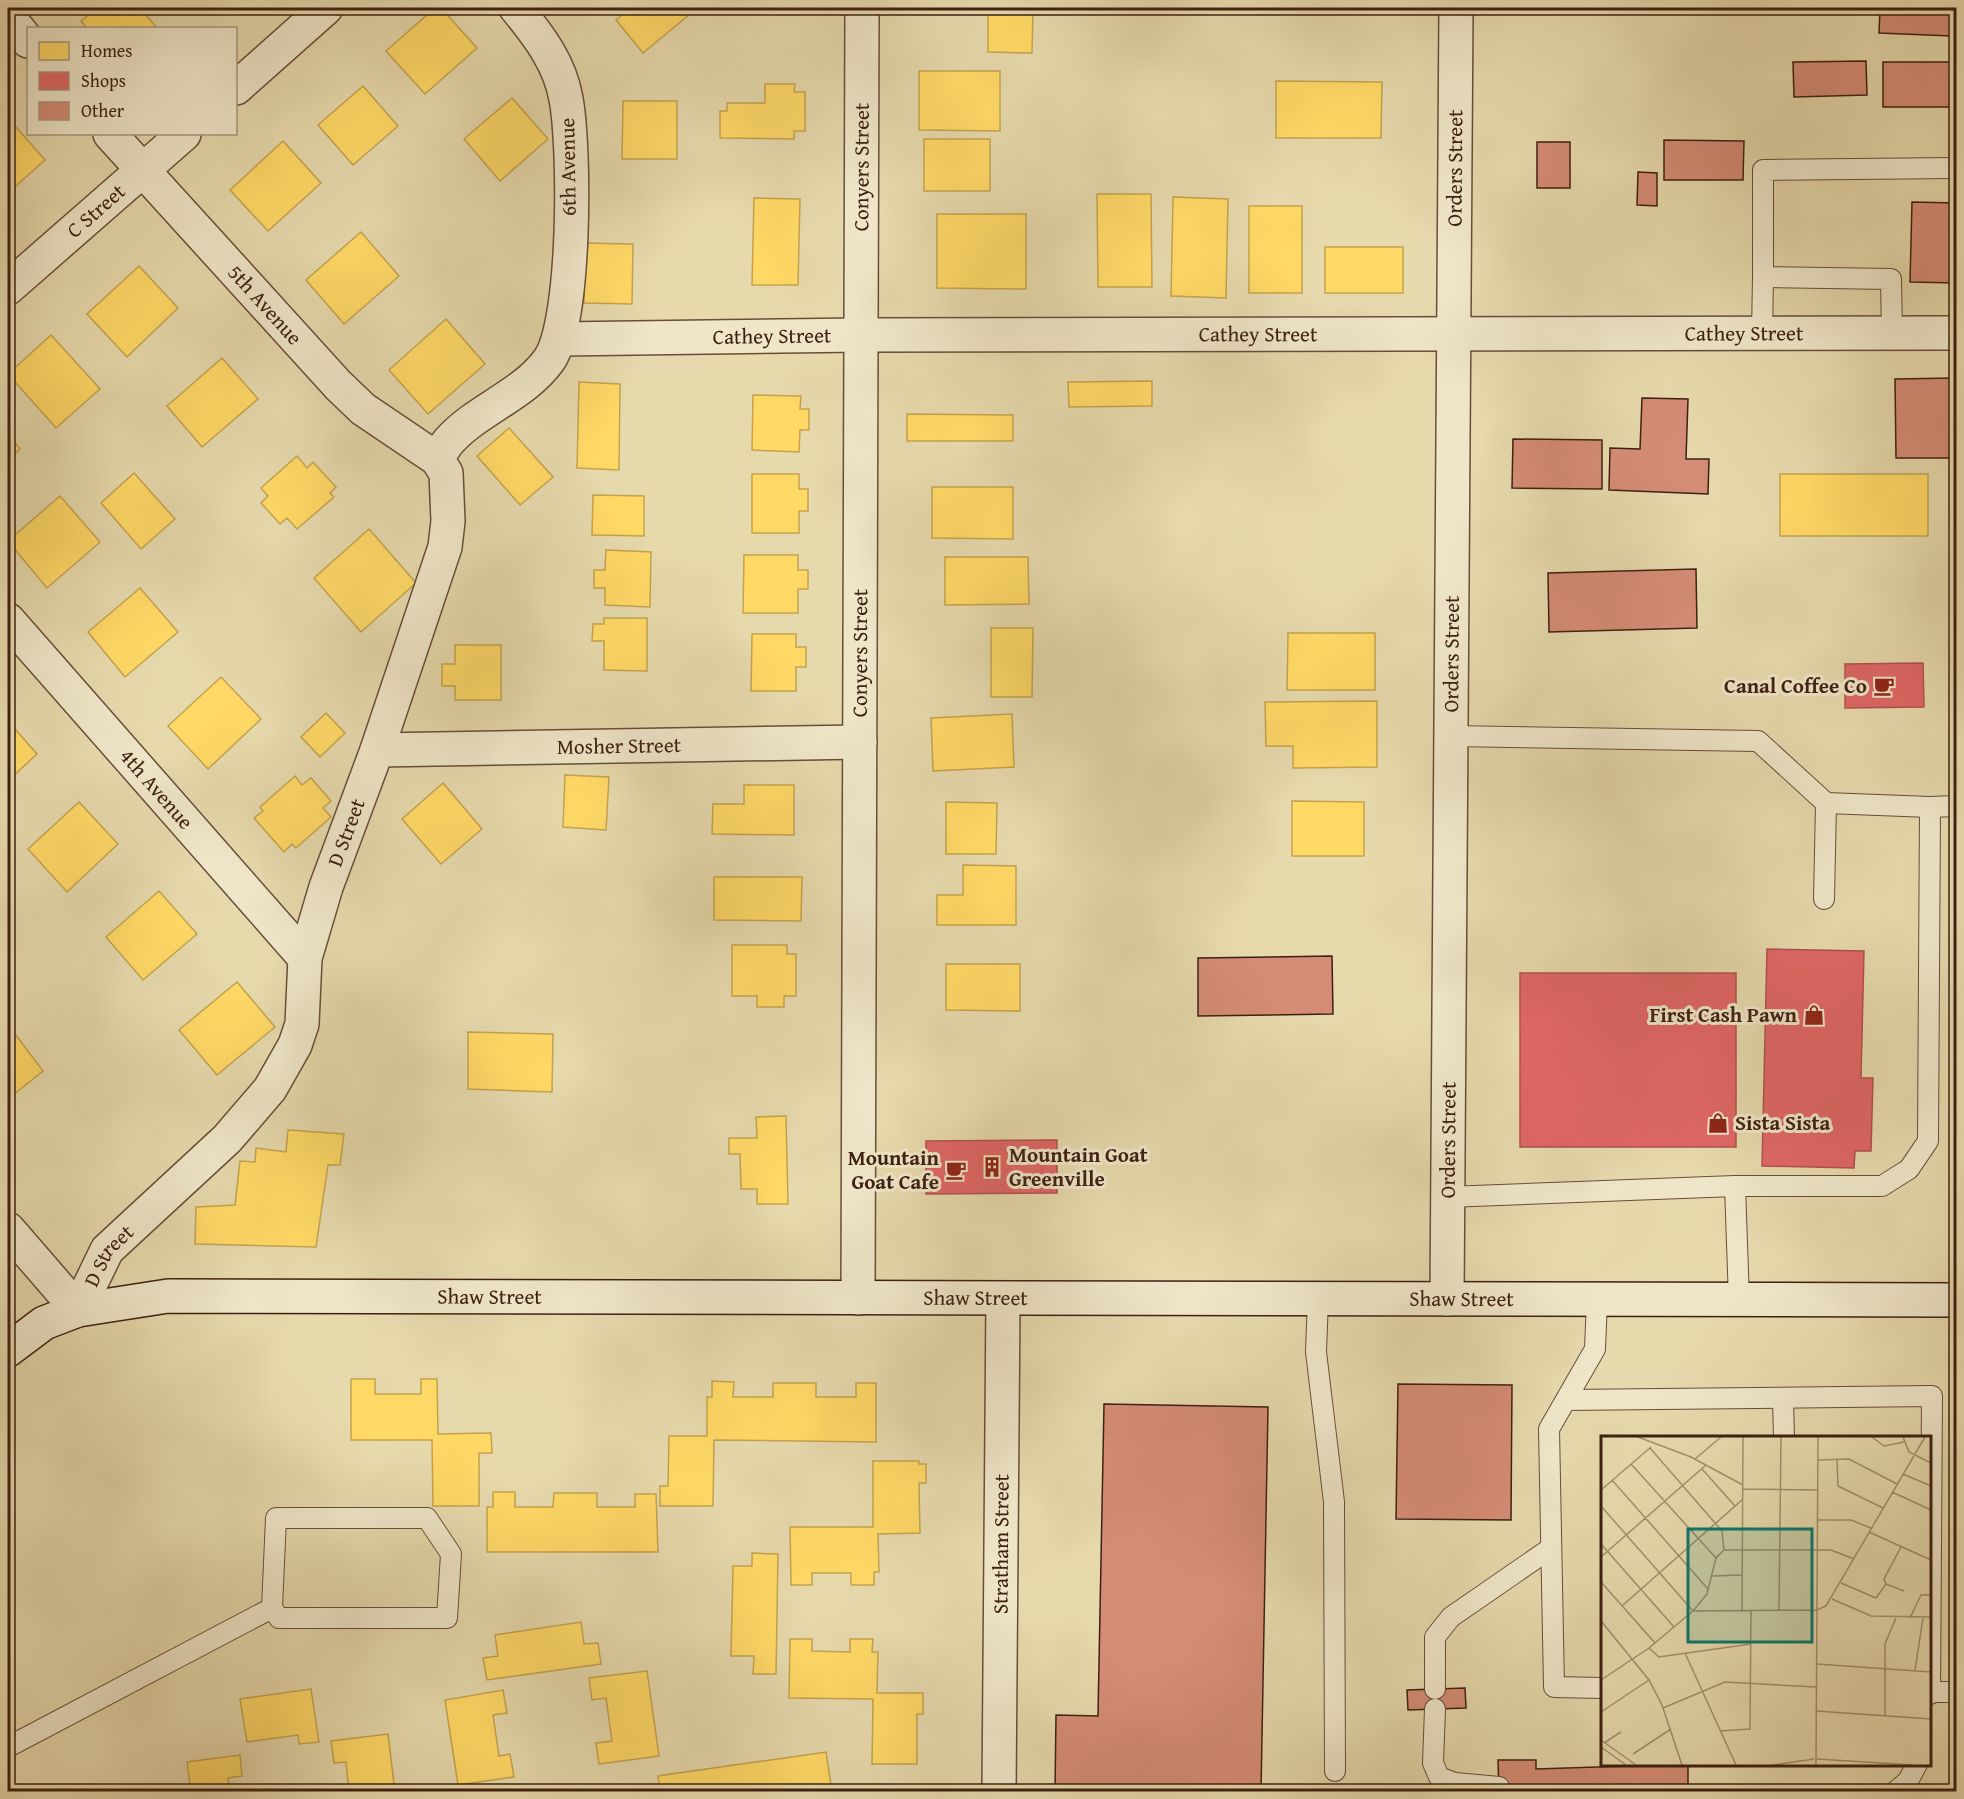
<svg xmlns="http://www.w3.org/2000/svg" width="1964" height="1799" font-family="'Gentium Book Plus',serif">
	<style>
		.homes { fill: #ffd966; stroke: #c5a24d; stroke-width: 1.5 }
		.shops { fill: #e06666; stroke: #af514d; stroke-width: 1.5 }
		.building { fill: #d58c76; stroke: #3e2012; stroke-width: 1.5 }
		.lines { fill: none; stroke-linecap: round; stroke-linejoin: round }
		.lane-casing { stroke: #684e38; stroke-width: 22 }
		.street-casing { stroke: #684e38; stroke-width: 36 }
		.secondary-casing { stroke: #3e2012; stroke-width: 36 }
		.lane { stroke: #efe6c9; stroke-width: 20 }
		.street { stroke: #efe6c9; stroke-width: 33 }
		.secondary { stroke: #efe6c9; stroke-width: 33 }
		.labels { text-anchor: middle; stroke-width: 6; stroke-linejoin: round; paint-order: stroke }
		.street-label { font-size: 21px; fill: #3e2012; stroke: #efe6c9 }
		.poi-label { font-size: 21px; font-weight: bold; fill: #3e2012; stroke: #efe6c9; text-anchor: end }
		.inset-road { fill: none; stroke: #a38f6e; stroke-width: 1.5 }
		.view { fill: #0f766e; fill-opacity: 0.15; stroke: #0f766e; stroke-width: 3 }
		.inset-edge { fill: none; stroke: #3e2012; stroke-width: 3 }
	</style>
	<rect width="100%" height="100%" fill="#e6d9ac"/>
	<filter id="stains"><feTurbulence type="fractalNoise" baseFrequency=".00333" numOctaves="4"/><feColorMatrix values="0 0 0 0 .2 0 0 0 0 .09 0 0 0 0 .02 0 0 0 .5 -.17"/></filter>
	<radialGradient id="worn" r=".72"><stop offset=".6" stop-color="#630" stop-opacity="0"/><stop offset="1" stop-color="#630" stop-opacity=".3"/></radialGradient>
	<g class="homes">
		<polygon points="97,8 140,8 157,28 87,28 81,21"/>
		<polygon points="435,8 441,8 477,48 425,94 386,51"/>
		<polygon points="631,8 695,8 696,9 643,53 616,20"/>
		<polygon points="988,8 1033,8 1032,53 988,52"/>
		<polygon points="919,71 1000,71 1000,131 919,130"/>
		<polygon points="1276,81 1382,82 1381,138 1276,138"/>
		<polygon points="765,84 795,84 794,92 805,92 805,131 794,131 794,139 720,138 720,111 727,111 727,103 765,103"/>
		<polygon points="363,86 398,126 353,165 318,125"/>
		<polygon points="512,98 548,139 500,181 464,139"/>
		<polygon points="623,101 677,101 677,159 622,159"/>
		<polygon points="8,118 45,160 8,193"/>
		<rect x="924" y="139" width="66" height="52"/>
		<polygon points="283,141 321,183 268,231 230,190"/>
		<polygon points="1097,194 1151,194 1152,287 1098,287"/>
		<polygon points="1173,197 1228,199 1226,298 1171,296"/>
		<polygon points="754,198 800,199 798,285 752,285"/>
		<rect x="1249" y="206" width="53" height="87"/>
		<polygon points="937,214 1026,214 1026,289 937,288"/>
		<polygon points="361,232 399,276 344,324 306,280"/>
		<polygon points="585,243 633,244 632,304 584,303"/>
		<rect x="1325" y="247" width="78" height="46"/>
		<polygon points="139,266 178,308 127,357 87,314"/>
		<polygon points="446,319 485,364 428,414 389,370"/>
		<polygon points="51,335 100,389 56,428 8,374"/>
		<polygon points="222,358 258,399 202,447 167,406"/>
		<polygon points="1152,381 1152,406 1069,407 1068,382"/>
		<polygon points="579,382 620,384 619,470 577,468"/>
		<polygon points="753,395 801,396 800,409 809,409 809,430 800,430 799,452 752,450"/>
		<polygon points="907,414 1013,415 1013,441 907,441"/>
		<polygon points="509,428 553,477 520,505 477,456"/>
		<polygon points="8,434 20,449 8,460"/>
		<polygon points="297,456 307,468 313,462 336,487 330,493 334,497 297,529 287,518 280,524 261,503 268,496 261,488"/>
		<polygon points="134,473 175,519 141,549 101,503"/>
		<polygon points="752,474 799,474 799,489 808,489 808,511 799,511 799,533 752,533"/>
		<rect x="1780" y="474" width="148" height="62"/>
		<polygon points="932,487 1013,487 1013,539 932,538"/>
		<polygon points="593,495 644,496 644,536 592,535"/>
		<polygon points="60,496 100,542 47,588 8,541"/>
		<polygon points="369,529 416,583 361,632 314,578"/>
		<polygon points="606,550 651,552 650,607 605,605 605,588 594,588 594,570 605,570"/>
		<polygon points="744,555 798,555 798,570 808,570 808,589 798,589 798,613 743,613"/>
		<polygon points="945,557 1028,557 1029,604 945,605"/>
		<polygon points="140,588 178,632 125,677 88,632"/>
		<polygon points="604,618 647,618 647,671 604,670 604,641 592,641 593,624 604,624"/>
		<polygon points="991,628 1033,628 1032,697 991,697"/>
		<polygon points="1288,633 1375,633 1375,690 1287,690"/>
		<polygon points="752,634 796,634 796,647 806,647 806,667 796,667 796,691 751,691"/>
		<polygon points="455,645 501,645 501,700 455,700 455,686 442,686 442,664 455,664"/>
		<polygon points="221,677 261,719 208,769 168,726"/>
		<polygon points="1377,701 1377,767 1293,768 1293,746 1266,746 1265,702"/>
		<polygon points="326,713 345,733 320,757 301,737"/>
		<polygon points="1012,714 1014,767 933,771 931,718"/>
		<polygon points="8,721 37,754 8,781"/>
		<polygon points="565,775 609,777 606,830 563,827"/>
		<polygon points="295,776 302,785 311,778 331,801 323,808 331,817 296,848 292,844 284,852 254,818 263,811 260,807"/>
		<polygon points="443,783 482,829 441,864 402,819"/>
		<polygon points="744,785 794,785 794,835 712,834 713,804 744,804"/>
		<polygon points="1292,801 1364,802 1364,856 1292,856"/>
		<polygon points="79,802 118,844 67,892 28,849"/>
		<polygon points="946,802 997,803 996,854 946,854"/>
		<polygon points="963,865 1016,866 1016,925 937,925 937,895 963,895"/>
		<polygon points="714,877 802,877 801,921 714,920"/>
		<polygon points="159,891 197,934 143,980 106,937"/>
		<polygon points="732,945 787,945 787,954 796,954 796,996 784,996 784,1007 757,1007 757,996 732,996"/>
		<polygon points="946,964 1020,964 1020,1011 946,1010"/>
		<polygon points="237,982 275,1027 217,1075 179,1030"/>
		<polygon points="9,1026 43,1071 8,1099 8,1027"/>
		<polygon points="468,1032 553,1034 552,1092 468,1089"/>
		<polygon points="786,1116 788,1204 757,1204 757,1189 741,1189 740,1154 729,1154 729,1138 757,1138 756,1117"/>
		<polygon points="288,1130 344,1134 340,1165 328,1165 316,1247 195,1244 196,1207 235,1205 240,1161 255,1162 256,1148 286,1152"/>
		<polygon points="351,1379 375,1379 375,1394 421,1394 421,1379 437,1379 438,1434 491,1433 492,1453 479,1453 479,1506 433,1506 432,1440 351,1440"/>
		<polygon points="712,1381 734,1382 733,1397 773,1397 773,1383 816,1383 816,1397 856,1397 856,1383 876,1383 876,1442 714,1440 713,1506 660,1506 660,1486 668,1486 669,1436 707,1436 707,1397 712,1397"/>
		<polygon points="873,1461 919,1461 919,1464 926,1464 926,1483 919,1483 920,1533 878,1534 879,1572 874,1572 874,1585 851,1585 851,1573 812,1573 812,1585 791,1585 790,1527 873,1527"/>
		<polygon points="493,1492 515,1492 515,1507 553,1507 554,1493 597,1493 597,1507 635,1507 635,1494 656,1494 658,1552 487,1552 487,1507 493,1507"/>
		<polygon points="752,1553 778,1554 776,1674 753,1674 754,1656 731,1656 733,1566 752,1566"/>
		<polygon points="581,1622 584,1644 598,1643 601,1664 487,1680 483,1658 498,1656 495,1635"/>
		<polygon points="790,1639 812,1639 812,1651 850,1652 850,1639 873,1639 872,1652 878,1652 877,1693 923,1693 923,1714 917,1714 917,1764 872,1764 873,1699 789,1698"/>
		<polygon points="647,1671 659,1756 599,1764 596,1743 612,1741 606,1698 592,1700 589,1678"/>
		<polygon points="311,1689 319,1742 299,1744 298,1735 247,1742 240,1699"/>
		<polygon points="503,1690 507,1713 493,1715 499,1756 510,1754 514,1777 458,1785 445,1700"/>
		<polygon points="388,1734 395,1792 349,1792 346,1762 334,1763 331,1741"/>
		<polygon points="826,1752 832,1792 660,1792 658,1776"/>
		<polygon points="240,1755 242,1776 228,1778 230,1792 191,1792 187,1762"/>
	</g>
	<g class="shops">
		<polygon points="1923,663 1924,707 1845,708 1845,664"/>
		<polygon points="1767,949 1864,951 1861,1078 1873,1078 1871,1151 1855,1151 1854,1168 1762,1166"/>
		<rect x="1520" y="973" width="216" height="174"/>
		<polygon points="1057,1140 1057,1193 926,1194 926,1141"/>
	</g>
	<g class="building">
		<polygon points="1880,8 1956,8 1956,30 1951,30 1951,36 1879,33"/>
		<polygon points="1866,61 1867,95 1794,97 1793,62"/>
		<rect x="1883" y="62" width="73" height="45"/>
		<polygon points="1664,140 1744,141 1743,180 1664,180"/>
		<rect x="1537" y="142" width="33" height="46"/>
		<polygon points="1638,172 1657,173 1657,206 1637,205"/>
		<polygon points="1912,202 1956,203 1956,283 1910,282"/>
		<polygon points="1956,378 1956,458 1896,458 1895,379"/>
		<polygon points="1642,398 1688,399 1686,459 1709,459 1708,494 1609,490 1610,448 1640,449"/>
		<polygon points="1513,439 1602,440 1602,489 1512,488"/>
		<polygon points="1696,569 1697,628 1549,632 1548,573"/>
		<polygon points="1332,956 1333,1014 1198,1016 1198,958"/>
		<polygon points="1398,1384 1512,1385 1511,1520 1396,1519"/>
		<polygon points="1104,1404 1268,1407 1261,1792 1055,1792 1056,1715 1098,1716"/>
		<polygon points="1465,1688 1466,1708 1408,1710 1407,1690"/>
		<polygon points="1498,1760 1536,1760 1536,1769 1688,1764 1688,1792 1499,1792"/>
	</g>
	<g class="lines">
		<g class="lane-casing">
			<g id="lane">
				<polyline points="1762,333 1763,277"/>
				<polyline points="1892,333 1891,279 1763,277 1763,170 1956,168"/>
				<polyline points="1451,736 1758,741 1826,803 1930,807"/>
				<polyline points="1824,899 1826,803"/>
				<polyline points="1735,1186 1739,1300"/>
				<polyline points="1447,1197 1735,1186 1882,1186 1909,1169 1928,1141 1930,807 1956,806"/>
				<polyline points="1318,1299 1316,1352 1334,1502 1335,1771"/>
				<polyline points="1597,1300 1595,1349 1549,1429 1554,1687 1602,1688"/>
				<polyline points="1783,1398 1784,1438"/>
				<polyline points="1566,1400 1932,1396 1930,1694"/>
				<polygon points="276,1518 427,1518 451,1554 447,1618 279,1618 272,1608"/>
				<polyline points="1435,1689 1435,1637 1451,1617 1551,1548"/>
				<polyline points="1930,1692 1956,1692"/>
				<polyline points="1435,1709 1433,1763 1439,1777 1455,1783 1499,1787"/>
				<polyline points="8,1747 272,1608"/>
				<polyline points="1895,1792 1908,1781 1917,1764"/>
			</g>
		</g>
		<g class="street-casing">
			<g id="street">
				<polyline points="8,17 28,41"/>
				<polyline points="236,88 326,8"/>
				<path id="s1" d="M8,288L184,134"/>
				<path id="s2" d="M560,339L861,335L1956,333"/>
				<path d="M437,459C441,453 445,445 450,440C478,409 524,395 549,360C576,322 575,147 566,99C560,63 538,35 516,8"/>
				<path id="s3" d="M8,620L305,958"/>
				<path id="s4" d="M377,750L860,742"/>
				<path id="s5" d="M8,1229L78,1310L107,1250L227,1139L270,1089L295,1045L302,1024L305,958L326,887L377,750L445,547L448,521L446,473L437,459L363,409L338,385L110,134"/>
				<path id="s6" d="M858,1298L862,8"/>
				<path id="s7" d="M1447,1299L1456,8"/>
				<path id="s8" d="M999,1792L1003,1299"/>
			</g>
		</g>
		<g class="secondary-casing">
			<g id="secondary">
				<path id="s9" d="M8,1350L44,1323L78,1310L168,1296L1956,1300"/>
			</g>
		</g>
		<use href="#lane" class="lane"/>
		<use href="#street" class="street"/>
		<use href="#secondary" class="secondary"/>
	</g>
	<defs>
		<g id="cafe-bare" transform="scale(1.62)"><path d="M-5.5-4.5H6V0H3Q3 3.5 0 3.5H-2.5Q-5.5 3.5-5.5 0ZM3-3.2v2h1.7v-2ZM-6 4.5H4V6H-6Z" fill="#8f2418" stroke="#efe6c9" stroke-width="2.5" paint-order="stroke"/></g>
		<g id="shop-bare" transform="scale(1.62)"><path d="M-5-2.5h2.3a2.7 3.5 0 0 1 5.4 0H5L5.5 6h-11ZM-1.5-2.5h3a1.5 2.3 0 0 0-3 0Z" fill="#8f2418" stroke="#efe6c9" stroke-width="2.5" paint-order="stroke"/></g>
		<g id="building-bare" transform="scale(1.62)"><path d="M-4-6H4V6H1V3H-1V6H-4ZM-2.5-4.3h1.7v1.8h-1.7ZM.8-4.3h1.7v1.8H.8ZM-2.5-1h1.7V.8h-1.7ZM.8-1h1.7V.8H.8Z" fill="#8f2418" stroke="#efe6c9" stroke-width="2.5" paint-order="stroke"/></g>
	</defs>
	<g fill-rule="evenodd">
		<use href="#cafe-bare" x="1884" y="686"/>
		<use href="#shop-bare" x="1814" y="1015"/>
		<use href="#shop-bare" x="1718" y="1123"/>
		<use href="#building-bare" x="992" y="1167"/>
		<use href="#cafe-bare" x="956" y="1170"/>
	</g>
	<g class="labels">
		<g class="street-label">
			<text transform="translate(568 167) rotate(-91)" y="7">6th Avenue</text>
			<text dy="7" stroke="none"><textPath href="#s6" startOffset="1131">Conyers Street</textPath></text>
			<text dy="7" stroke="none"><textPath href="#s7" startOffset="1131">Orders Street</textPath></text>
			<text dy="7" stroke="none"><textPath href="#s1" startOffset="117">C Street</textPath></text>
			<text transform="translate(265 305) rotate(48)" y="7">5th Avenue</text>
			<text dy="7" stroke="none"><textPath href="#s2" startOffset="1184">Cathey Street</textPath></text>
			<text dy="7" stroke="none"><textPath href="#s2" startOffset="698">Cathey Street</textPath></text>
			<text dy="7" stroke="none"><textPath href="#s2" startOffset="212">Cathey Street</textPath></text>
			<text dy="7" stroke="none"><textPath href="#s6" startOffset="645">Conyers Street</textPath></text>
			<text dy="7" stroke="none"><textPath href="#s7" startOffset="645">Orders Street</textPath></text>
			<text dy="7" stroke="none"><textPath href="#s4" startOffset="242">Mosher Street</textPath></text>
			<text dy="7" stroke="none"><textPath href="#s3" startOffset="225">4th Avenue</textPath></text>
			<text dy="7" stroke="none"><textPath href="#s5" startOffset="674">D Street</textPath></text>
			<text dy="7" stroke="none"><textPath href="#s7" startOffset="159">Orders Street</textPath></text>
			<text dy="7" stroke="none"><textPath href="#s5" startOffset="170">D Street</textPath></text>
			<text dy="7" stroke="none"><textPath href="#s9" startOffset="494">Shaw Street</textPath></text>
			<text dy="7" stroke="none"><textPath href="#s9" startOffset="980">Shaw Street</textPath></text>
			<text dy="7" stroke="none"><textPath href="#s9" startOffset="1466">Shaw Street</textPath></text>
			<text dy="7" stroke="none"><textPath href="#s8" startOffset="248">Stratham Street</textPath></text>
		</g>
		<g class="poi-label">
			<text x="1867" y="693">Canal Coffee Co</text>
			<text x="1797" y="1022">First Cash Pawn</text>
			<text x="1735" y="1130" text-anchor="start">Sista Sista</text>
			<text x="1009" y="1162" text-anchor="start">Mountain Goat<tspan x="1009" dy="24">Greenville</tspan></text>
			<text x="939" y="1165">Mountain<tspan x="939" dy="24">Goat Cafe</tspan></text>
		</g>
	</g>
	<g transform="translate(1601 1436)">
		<rect width="330" height="330" fill="#e6d9ac"/>
		<path class="inset-road" d="M37,1L90,21L142,49M271,1L283,10L303,6M302,1L308,16L330,27M49,12L121,95L123,114M94,23L120,1M236,23L237,50L282,72M217,24L248,23L296,48M30,28L115,122M101,33L134,70M302,38L330,50M11,44L107,153M142,53L216,54M0,54L50,11M291,56L330,74M0,70L92,175M216,84H250L270,92M268,96L330,124M0,108L73,191M123,114H230L253,123M0,121L105,29M111,140L141,139M0,146L54,207M240,147L275,162L285,148M285,148L283,143L300,111M285,148L303,155M231,163L270,180L330,181M21,170L142,63M141,174L142,1M178,174L180,1M92,175L106,158L115,122L123,114M309,182L320,159H330M0,185L48,244L61,269L81,329M48,212L58,221L150,208M84,217L135,329M216,228L330,236M314,234L322,182M0,244L48,212L92,175L216,174L225,170L324,1M62,272L124,246L215,251M215,275L330,283M0,276L48,244M284,280V208L295,182M119,295L149,293L150,174M0,304L35,329M3,307L20,296M0,311L25,329M32,318L70,293M216,323L312,329M172,329L213,323M215,329L217,1"/>
		<path class="view" d="M87,93H211V206H87Z"/>
		<rect width="330" height="330" class="inset-edge"/>
	</g>
	<rect width="1964" height="1799" fill="none" stroke="#e6d9ac" stroke-width="30"/>
	<rect x="9" y="9" width="1946" height="1781" fill="none" stroke="#3e2012" stroke-width="3"/>
	<rect x="15" y="15" width="1934" height="1769" fill="none" stroke="#3e2012" stroke-width="1.5"/>
	<rect x="27" y="27" width="210" height="108" fill="#efe6c9" stroke="#a89780" stroke-width="1.5"/>
	<rect x="39" y="42" width="30" height="18" fill="#ffd966" stroke="#a89780" stroke-width="1.5"/>
	<text x="81" y="57" font-size="18" fill="#3e2012">Homes</text>
	<rect x="39" y="72" width="30" height="18" fill="#e06666" stroke="#a89780" stroke-width="1.5"/>
	<text x="81" y="87" font-size="18" fill="#3e2012">Shops</text>
	<rect x="39" y="102" width="30" height="18" fill="#d58c76" stroke="#a89780" stroke-width="1.5"/>
	<text x="81" y="117" font-size="18" fill="#3e2012">Other</text>
	<rect width="100%" height="100%" filter="url(#stains)"/>
	<rect width="100%" height="100%" fill="url(#worn)"/>
</svg>
